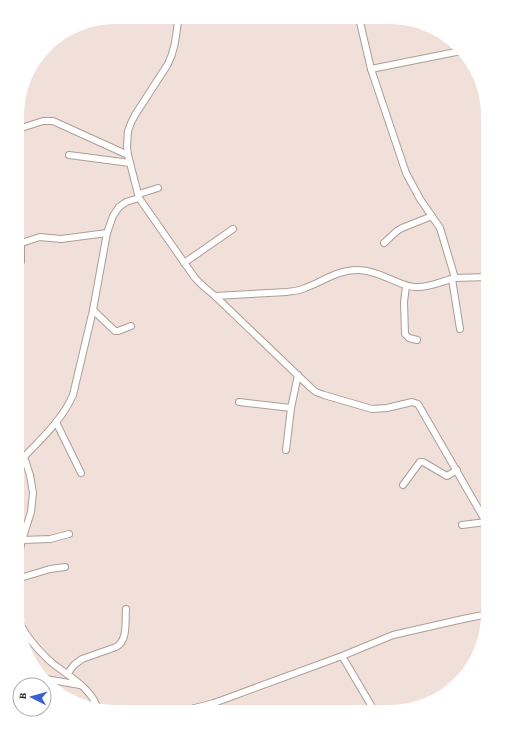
<svg xmlns="http://www.w3.org/2000/svg" width="505" height="729" font-family="'Crimson Pro',serif">
	<style>
		.lines { fill: none; stroke-linecap: round; stroke-linejoin: round }
		.minor-casing { stroke: #ad9d96; stroke-width: 8 }
		.minor { stroke: #fff; stroke-width: 6 }
	</style>
	<rect width="100%" height="100%" fill="#f1e0d9"/>
	<g class="lines">
		<g class="minor-casing">
			<g id="minor">
				<polyline points="359,18 371,69 406,173 420,199 440,228 455,278 488,277"/>
				<path d="M178,21C176,36 175,50 168,64L135,115L131,123L128,131L127,147L128,155L139,198L195,278L203,286L215,296L311,388L316,392L324,395L372,409L387,408L412,402L418,404L486,522H488"/>
				<polyline points="371,69 461,51"/>
				<polyline points="18,129 43,121 53,121 128,155"/>
				<polyline points="69,155 130,163"/>
				<polyline points="139,194 158,188"/>
				<polyline points="384,243 397,231 402,228 432,216"/>
				<polyline points="18,244 40,237 61,239 107,233"/>
				<polyline points="184,263 233,229"/>
				<polyline points="18,264 19,264 21,262 21,243"/>
				<polyline points="452,279 460,329"/>
				<polyline points="406,286 404,302 405,334 409,338 417,340"/>
				<path d="M215,296L287,292C293,291 299,291 305,288C322,282 337,270 357,270C370,270 383,276 395,281C402,284 408,287 416,287C429,288 442,281 455,278"/>
				<polyline points="93,310 115,331 118,331 131,326"/>
				<polyline points="239,402 291,408"/>
				<polyline points="56,422 81,473"/>
				<polyline points="286,450 291,408 298,375"/>
				<path d="M24,457C42,438 62,420 73,395L93,310L107,233L113,216L119,207L126,202L139,198"/>
				<polyline points="403,485 420,462 423,462 447,476 457,470"/>
				<polyline points="462,525 486,522"/>
				<polyline points="22,540 50,539 69,534"/>
				<polyline points="17,564 22,540 31,512 33,493 30,475 24,457 17,450"/>
				<polyline points="17,579 50,569 65,567"/>
				<path d="M19,621C26,637 38,650 51,662C68,676 91,687 98,709"/>
				<polyline points="342,656 375,712"/>
				<path d="M67,674L74,665L82,659L116,647C128,641 125,621 126,609"/>
				<polyline points="46,679 80,685"/>
				<polyline points="214,703 218,712"/>
				<polyline points="183,711 214,703 342,656 393,635 463,619 488,614"/>
				<polyline points="388,712 392,712"/>
			</g>
		</g>
		<use href="#minor" class="minor"/>
	</g>
	<path d="M0 0H505V729H0ZM115 24H390A91 91 0 0 1 481 115V614A91 91 0 0 1 390 705H115A91 91 0 0 1 24 614V115A91 91 0 0 1 115 24Z" fill="#fff" fill-rule="evenodd"/>
	<g transform="translate(32 697) rotate(276)"><circle r="19" fill="#ffffff" stroke="#adaaa9"/>
	<path d="M0-3L7 15L0 10L-7 15Z" fill="#3a60d1"/>
	<text y="-6" font-size="11" font-weight="bold" text-anchor="middle" fill="#312b28">B</text>
	</g>
</svg>
